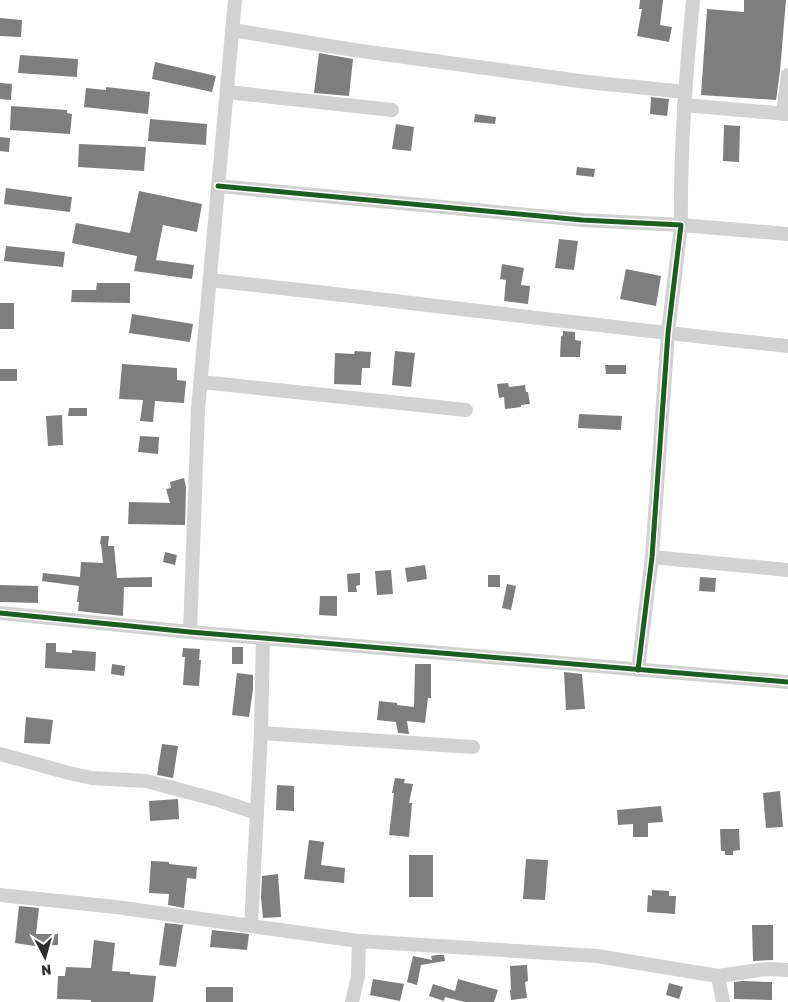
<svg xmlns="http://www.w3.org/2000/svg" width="788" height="1002" font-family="Rubik,sans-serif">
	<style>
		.building { fill: #7e7e7e }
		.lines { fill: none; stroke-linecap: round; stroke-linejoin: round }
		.minor { stroke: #d2d2d2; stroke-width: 14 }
		.cycleway-casing { stroke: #fff; stroke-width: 8 }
		.cycleway { stroke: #1b5e20; stroke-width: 5 }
	</style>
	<rect width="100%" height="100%" fill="#fff"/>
	<g class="building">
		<polygon points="640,0 663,0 660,25 672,27 669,42 637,36 642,9 639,9"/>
		<polygon points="744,0 786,0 780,71 776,100 701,95 707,9 744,12"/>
		<polygon points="0,18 22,20 21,37 0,36"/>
		<polygon points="319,53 353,59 349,96 314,93"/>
		<polygon points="20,55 78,59 77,77 18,73"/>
		<polygon points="155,62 216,76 212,92 152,79"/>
		<polygon points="0,83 12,84 11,100 0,99"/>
		<polygon points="106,87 150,92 148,114 84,107 86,88 106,90"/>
		<polygon points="651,97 669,99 667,116 650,114"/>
		<polygon points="11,106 67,110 67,113 72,114 70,134 10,130"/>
		<polygon points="475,114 496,117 495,124 474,122"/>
		<polygon points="150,119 207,124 206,145 148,141"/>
		<polygon points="396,124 414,127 411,151 392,149"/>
		<polygon points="724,125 740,126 739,162 723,161"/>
		<polygon points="0,137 10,138 9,152 0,151"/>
		<polygon points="79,144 146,147 144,171 78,167"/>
		<polygon points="577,167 595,169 594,177 576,175"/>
		<polygon points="6,188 72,197 70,212 4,204"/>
		<polygon points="139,191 202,204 197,232 163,225 156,260 194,265 192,279 134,271 137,256 72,243 76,223 130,233"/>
		<polygon points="559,239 578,241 574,270 555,268"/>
		<polygon points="6,246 65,252 63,267 4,261"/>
		<polygon points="502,264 524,268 521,285 530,286 528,304 504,301 506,280 500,279"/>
		<polygon points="626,269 661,276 656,306 620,299"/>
		<polygon points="97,283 130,283 130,303 71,302 72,290 96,290"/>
		<rect x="0" y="303" width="14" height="26"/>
		<polygon points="132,314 193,324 190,342 129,333"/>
		<polygon points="563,331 575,332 575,340 581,341 580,357 560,357 561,337 563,335"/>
		<polygon points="355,351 371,352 370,368 362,368 361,385 334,384 335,353 354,354"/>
		<polygon points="395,351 415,353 411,387 392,385"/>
		<polygon points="122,364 177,368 177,380 186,381 184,403 155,401 153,422 140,421 143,400 119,399"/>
		<polygon points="605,365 626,365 626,374 606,374"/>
		<rect x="0" y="369" width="17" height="12"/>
		<polygon points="508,383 509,387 525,385 526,392 528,392 530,404 521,405 521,407 505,409 504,397 499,398 497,384"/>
		<polygon points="69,408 87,408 87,416 68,416"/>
		<polygon points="579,414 622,416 621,430 578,428"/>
		<polygon points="62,415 63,445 48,446 46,416"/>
		<polygon points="140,436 159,437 158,454 138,452"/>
		<polygon points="184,478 186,487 185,525 128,524 129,502 170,503 166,489 171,488 170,482"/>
		<polygon points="101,536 109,536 108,546 114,546 117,578 152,577 152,587 124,587 123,616 78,611 79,602 77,602 79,586 42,581 43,573 80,577 81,562 103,563 101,544 100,544"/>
		<polygon points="165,552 177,555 175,565 163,562"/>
		<polygon points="425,565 427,579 407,582 405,568"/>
		<polygon points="391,570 393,594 377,595 375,571"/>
		<polygon points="360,573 360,585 356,586 357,592 348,592 347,574"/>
		<rect x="488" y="575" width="12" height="12"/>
		<polygon points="700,577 716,578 715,592 699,591"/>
		<polygon points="507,584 516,586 511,610 502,608"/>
		<polygon points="0,585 38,586 38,603 0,602"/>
		<polygon points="320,596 337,596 337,616 319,615"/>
		<polygon points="46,643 56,643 56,652 72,653 72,650 96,652 95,671 45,668"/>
		<rect x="232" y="647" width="11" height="17"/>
		<polygon points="183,648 200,649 199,660 201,660 199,686 183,685 185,657 182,657"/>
		<polygon points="112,664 125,666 124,676 111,674"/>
		<polygon points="415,664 431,664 431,698 428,698 425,723 407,721 409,734 398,733 396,722 377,720 379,701 397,703 397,705 414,707"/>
		<polygon points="564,672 582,674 585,709 566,710"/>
		<polygon points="237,673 253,675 253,689 249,717 232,715"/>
		<polygon points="26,717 53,720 50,744 24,743"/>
		<polygon points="162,744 178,746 173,778 157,775"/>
		<polygon points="395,778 405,779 404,783 413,784 409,803 412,803 409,837 389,835 394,793 392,793"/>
		<polygon points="277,785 294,786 294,811 276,810"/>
		<polygon points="780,791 783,827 766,828 763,793"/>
		<polygon points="178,799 179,819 150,821 149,801"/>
		<polygon points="661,806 663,822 648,823 648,837 633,837 633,824 618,825 617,810"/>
		<polygon points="720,829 739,829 740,850 733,851 733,855 725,855 725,851 721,851"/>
		<polygon points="309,840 324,842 321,865 345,868 344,883 304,879"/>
		<rect x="409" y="855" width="24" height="42"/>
		<polygon points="526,859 548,860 545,900 523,899"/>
		<polygon points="151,861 169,862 169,864 197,867 196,879 187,878 184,908 168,905 169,894 149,893"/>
		<polygon points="278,874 281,917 263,918 261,897 262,876"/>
		<polygon points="652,890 669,891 669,896 676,896 675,914 647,912 648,895 652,896"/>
		<polygon points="19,906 39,908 36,934 58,934 58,945 35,946 15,943"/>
		<polygon points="165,923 183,925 176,967 159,965"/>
		<polygon points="752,925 773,925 773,960 753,961"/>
		<polygon points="212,930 249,934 247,950 210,947"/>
		<polygon points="94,940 115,943 112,971 130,972 130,974 156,976 153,1002 91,1002 91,1000 57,999 58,976 65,976 66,967 91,968"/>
		<polygon points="437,955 444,955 445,961 421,965 417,985 407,982 413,956 432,960 431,956"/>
		<polygon points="527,965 528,981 525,982 527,998 511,1000 510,990 511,990 510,966"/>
		<polygon points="373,979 404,984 400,1001 370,995"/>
		<polygon points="458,979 498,990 494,1002 465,1002 445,997 444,1001 429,996 433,984 455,991"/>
		<polygon points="742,981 772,982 772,1000 734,999 734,982"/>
		<polygon points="669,983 683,987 679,999 666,995"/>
		<rect x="206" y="987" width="27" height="15"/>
	</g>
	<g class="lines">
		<g class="minor">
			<path d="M693,0C686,75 680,150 681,225L788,234"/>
			<polyline points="232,30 354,50 587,82 685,92"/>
			<polyline points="227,92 392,110"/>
			<polyline points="684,105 788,114"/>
			<polyline points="783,114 788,75"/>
			<polyline points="218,186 582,220 681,225 668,333 652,557 638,670"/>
			<path d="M210,280C403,301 595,326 788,346"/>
			<polyline points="201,382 466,410"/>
			<polyline points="652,557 788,570"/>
			<polyline points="0,613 190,632 788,682"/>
			<polyline points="190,632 198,409 235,0"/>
			<polyline points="261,733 473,747"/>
			<polyline points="0,754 69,773 92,778 146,781 218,800 257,813"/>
			<polyline points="0,895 116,907 359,941"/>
			<polyline points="251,926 261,733 263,638"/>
			<polyline points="718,976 767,969 788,970"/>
			<polyline points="352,1002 358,976 359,941 597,956 718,976 723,1002"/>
		</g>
		<g class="cycleway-casing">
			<g id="cycleway">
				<polyline points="218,186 582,220 681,225 668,333 652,557 638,670"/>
				<polyline points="0,613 190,632 788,682"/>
			</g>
		</g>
		<use href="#cycleway" class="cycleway"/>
	</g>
	<g transform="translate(45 957) rotate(174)" stroke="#ffffff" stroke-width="4" paint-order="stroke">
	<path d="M0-4L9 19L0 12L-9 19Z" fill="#2d2d2d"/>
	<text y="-8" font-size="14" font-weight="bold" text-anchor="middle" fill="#2d2d2d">N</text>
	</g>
</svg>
